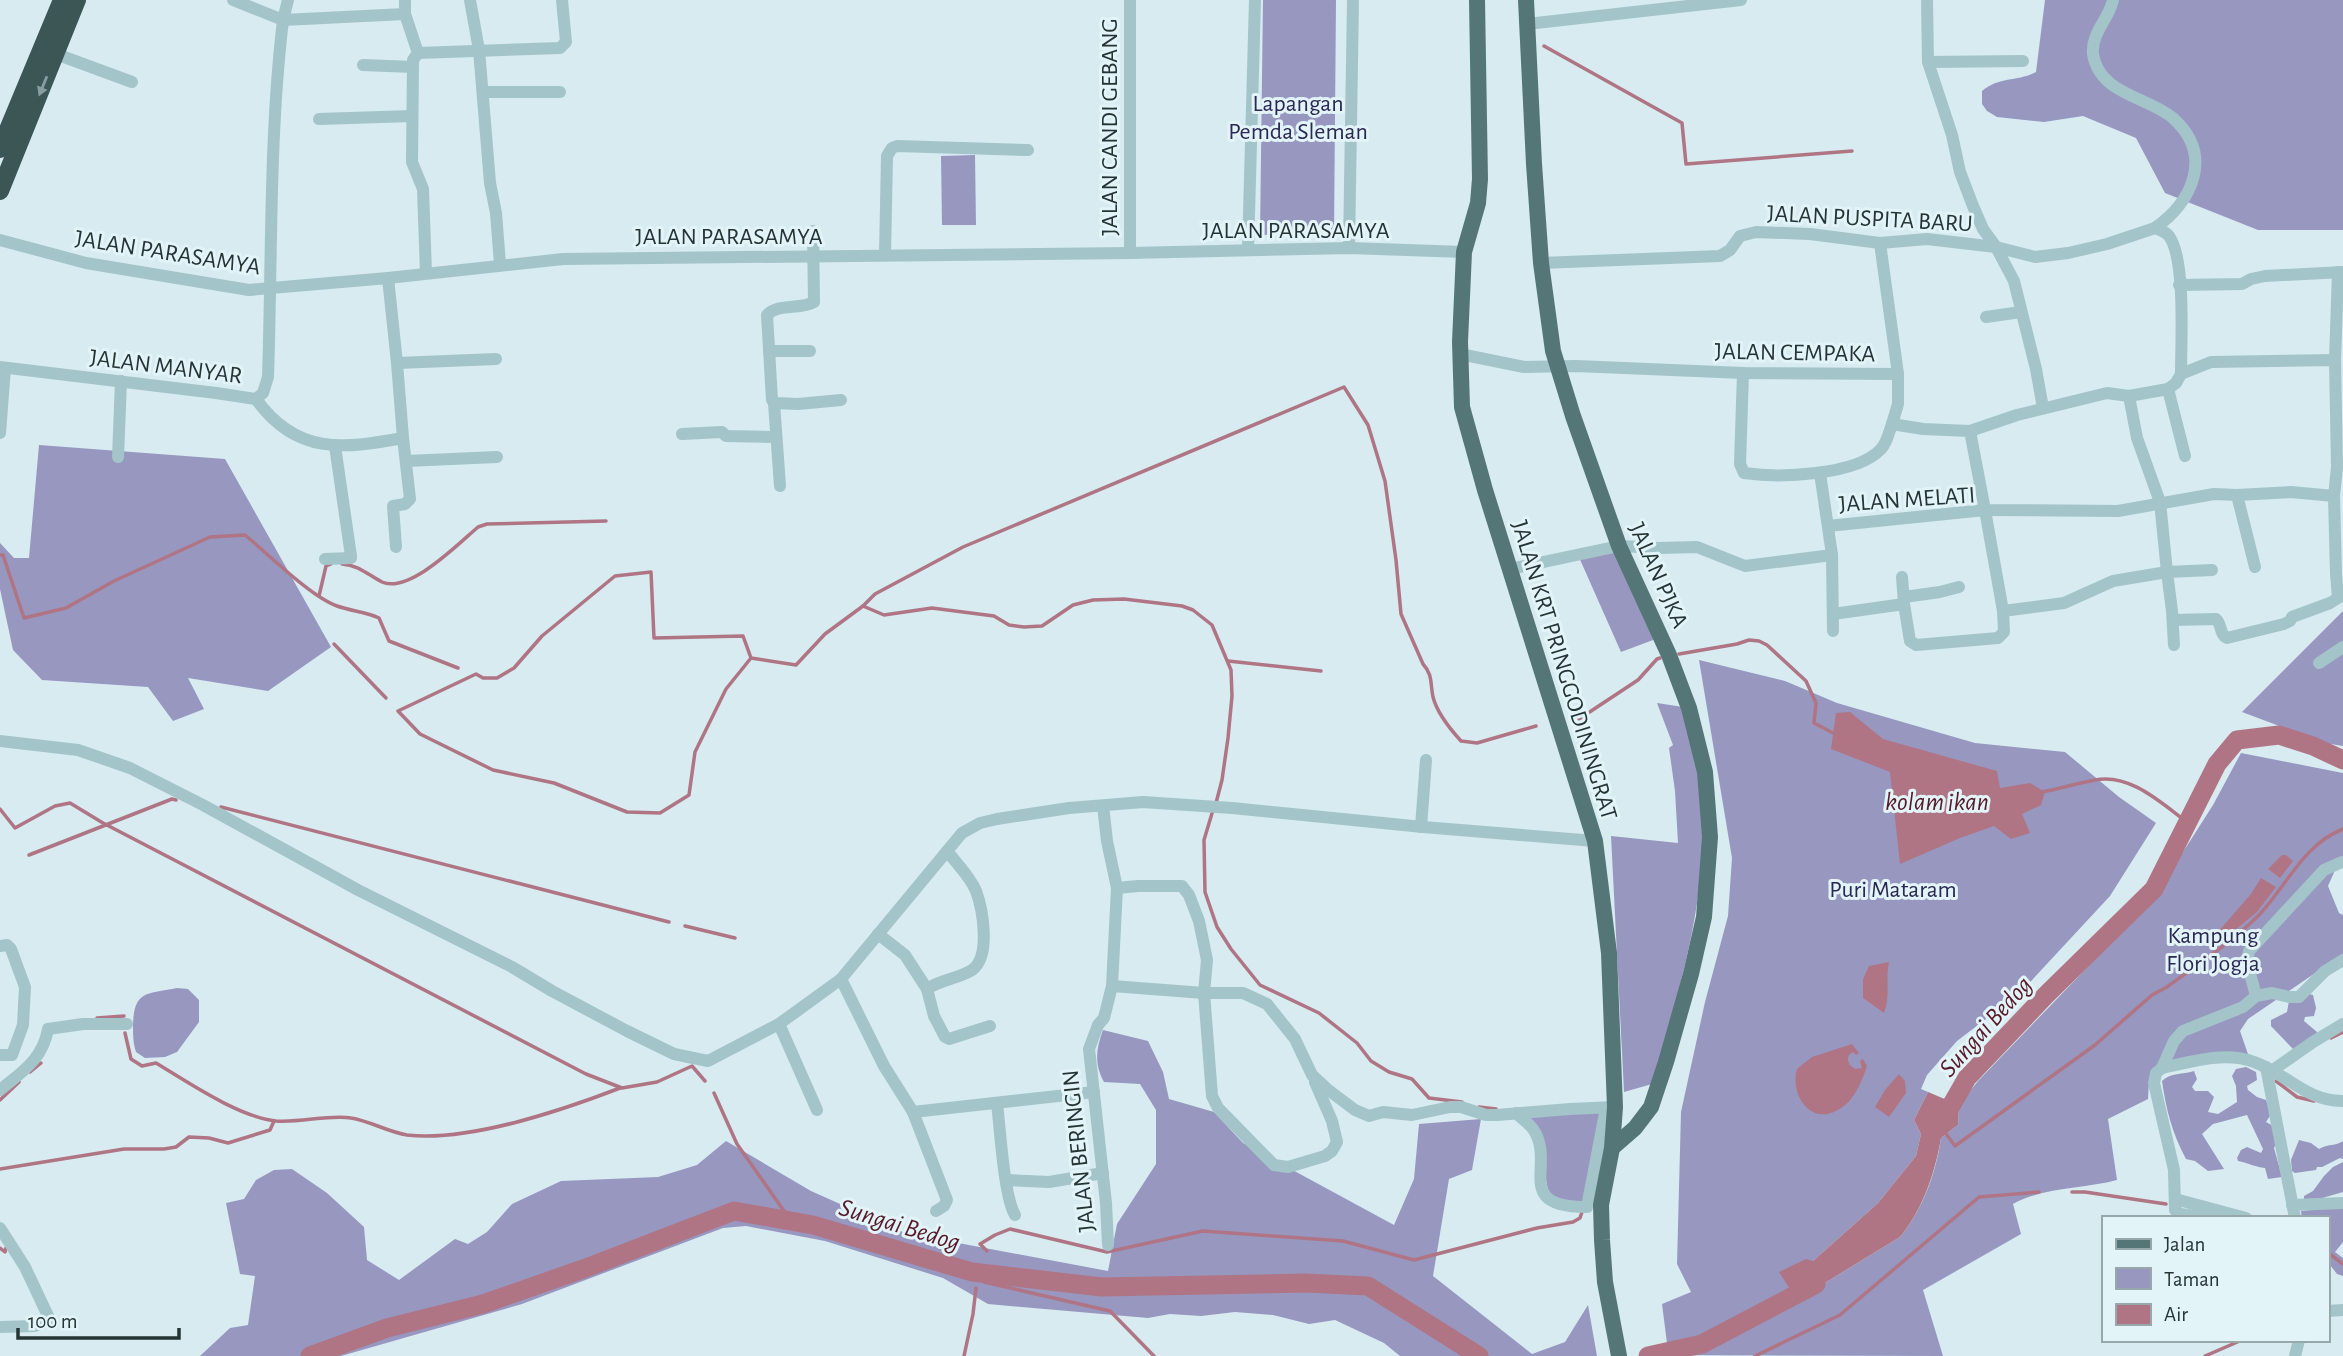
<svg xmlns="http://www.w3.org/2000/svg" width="2343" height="1356" font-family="'Alegreya Sans',sans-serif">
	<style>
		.green { fill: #9897c0 }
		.water { fill: #af7584 }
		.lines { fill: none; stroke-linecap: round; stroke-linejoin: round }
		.stream { stroke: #af7584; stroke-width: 3.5 }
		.river { stroke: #af7584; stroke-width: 19 }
		.minor { stroke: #a3c4c9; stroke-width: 12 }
		.major { stroke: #557677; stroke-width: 16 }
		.highway { stroke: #3c5555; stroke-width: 18 }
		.oneway { fill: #879d9f }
		.labels { text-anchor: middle; stroke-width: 6; stroke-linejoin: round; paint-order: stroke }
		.park-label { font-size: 24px; fill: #2b2853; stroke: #e3f4f9 }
		.street-label { font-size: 24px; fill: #253434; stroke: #e3f4f9 }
		.water-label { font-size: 26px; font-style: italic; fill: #561a28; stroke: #e3f4f9 }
	</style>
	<rect width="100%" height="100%" fill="#d7ebf1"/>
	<g class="green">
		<polygon points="1263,0 1336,0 1334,234 1260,235"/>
		<path d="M2045,0H2343V230H2258L2165,193L2136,138L2083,116L2044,122L1997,117L1987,111L1982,104V91C2000,76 2017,82 2036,72Z"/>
		<polygon points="975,155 976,225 942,225 941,156"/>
		<polygon points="39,445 225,459 331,647 268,691 188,678 204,709 173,721 148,687 42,680 13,650 0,589 0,543 14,558 29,558"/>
		<polygon points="1619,546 1661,637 1621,652 1578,555"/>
		<polygon points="2343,611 2343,746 2325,743 2242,712"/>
		<path d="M1699,660L1785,681L1837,703L1975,743L2065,752L2119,797L2156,823L2110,896L2020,993L1957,1041L1927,1075L1921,1089L1928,1092L1914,1120L1921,1134L1916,1156L1878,1203L1813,1261L1797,1300L1900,1237C1923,1209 1936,1173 1941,1138L1958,1125L1959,1105L1978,1081L2153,899L2213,805L2241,753L2343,773V859H2340L2328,886L2339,913L2343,915V954L2248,1019L2240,1031L2249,1057L2158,1065L2149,1081L2148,1099L2108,1119L2117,1180C2083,1189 2044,1187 2013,1204L2021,1234L1923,1290L1943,1356L1655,1355L1668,1351L1662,1304L1691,1292L1677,1264L1681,1112L1705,1002L1728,916L1732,858Z"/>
		<path d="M1657,703L1683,707C1692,745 1702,783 1703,823C1704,912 1677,999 1652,1084L1624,1092L1611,836L1678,843L1675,791L1669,748L1673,745Z"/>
		<path d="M177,988L188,989L199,1000V1022L177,1052L165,1057L145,1058L136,1052C133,1042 133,1035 133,1025C134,990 147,994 177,988Z"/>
		<polygon points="2306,993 2313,995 2316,1008 2314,1016 2305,1017 2304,1021 2317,1032 2314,1038 2294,1050 2271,1026 2271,1020 2287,1012 2289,1001"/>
		<path d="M1103,1030L1148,1041L1163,1072L1169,1099L1214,1112L1243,1143L1394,1225L1414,1179L1419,1124L1481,1119L1472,1170L1449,1179L1433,1276L1532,1354L1565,1342L1588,1305L1597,1356H1400L1384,1343L1335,1320L1309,1324L1273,1315L1235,1312L1201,1316L1170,1314L1148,1318L988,1304L943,1278L825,1241L746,1226L723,1228L522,1304L341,1356H200L230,1328L248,1325L255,1276L240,1274L226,1203L244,1199L256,1180L274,1170L292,1169L327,1193L364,1227L367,1260L399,1280L455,1239L468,1244L487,1232L512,1204L561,1181L658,1177L697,1165L726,1141L811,1191L905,1233L1108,1271L1117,1224L1156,1164V1110L1140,1084L1104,1082C1094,1064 1096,1049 1103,1030Z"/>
		<path d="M2246,1067L2256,1072L2257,1080L2247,1086L2248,1090L2257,1097L2266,1100L2271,1114L2266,1122L2275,1127L2277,1141L2274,1148L2282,1177L2268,1179L2265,1168C2255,1167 2248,1163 2238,1161L2237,1158L2241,1150L2247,1147L2261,1153L2263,1149L2247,1115L2213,1124L2202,1134L2224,1169L2208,1171L2195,1161L2186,1159C2172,1133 2166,1109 2162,1081C2171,1072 2182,1075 2194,1071L2197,1079L2192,1087L2195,1091H2208L2214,1097L2208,1112L2218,1114L2237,1102L2236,1086L2232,1076L2236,1069Z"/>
		<polygon points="1604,1108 1588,1204 1550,1199 1538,1142 1516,1114"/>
		<path d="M2299,1140L2311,1143L2319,1149C2327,1144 2336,1146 2343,1141V1159L2340,1158L2322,1167H2317L2316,1170L2295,1173L2292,1171L2291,1160Z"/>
		<polygon points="2343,1162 2343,1192 2319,1199 2304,1200 2304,1196 2313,1191 2324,1176 2333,1167"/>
		<polygon points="2343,1207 2343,1242 2335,1252 2343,1258 2343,1276 2337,1274 2327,1261 2327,1218 2302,1218 2301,1211"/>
	</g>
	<g class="water">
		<polygon points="1850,712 1883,739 1997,771 2000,788 2030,783 2045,792 2041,805 2022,814 2030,833 2011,839 1994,826 1960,838 1900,864 1890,772 1831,749 1836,713"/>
		<polygon points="2282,855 2286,855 2293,861 2280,878 2268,869"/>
		<polygon points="2261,878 2276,887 2257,912 2223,940 2217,933 2251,894"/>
		<path d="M1889,962C1885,979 1891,996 1884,1013L1863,998V979L1869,966Z"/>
		<path d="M1852,1044L1859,1053L1856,1055L1853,1052C1847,1055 1847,1060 1850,1065L1855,1069L1862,1068L1860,1061L1863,1059L1867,1066C1861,1084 1853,1103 1836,1111C1808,1125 1790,1092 1797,1069L1812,1057Z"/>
		<polygon points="1899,1074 1905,1081 1906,1093 1889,1117 1875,1107 1885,1090"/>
		<path d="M1928,1092L1959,1105L1958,1125L1941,1138C1935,1173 1923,1209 1900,1237L1797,1300L1779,1272L1806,1259L1813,1261L1878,1203L1916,1156L1921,1134L1914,1120Z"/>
	</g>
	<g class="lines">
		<g class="stream">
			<polyline points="1544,46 1682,123 1686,164 1852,151"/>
			<path d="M0,555H3L24,618L66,608L114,581L210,537L245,535C268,554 311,597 337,606C351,611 366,612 379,618L389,641L458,668"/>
			<path d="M342,564C359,565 368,575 382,582C409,594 458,544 478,527L487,524L606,521"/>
			<polyline points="319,596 326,566 331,564"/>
			<polyline points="863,606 884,615 932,608 994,616 1009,625 1024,627 1042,626 1073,605 1093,600 1124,599 1182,606 1193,610 1212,625 1231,670 1232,696 1228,738 1222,780 1216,803"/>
			<polyline points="334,644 386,698"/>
			<polyline points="1679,654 1737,644 1749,640 1759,641 1767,645 1806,681 1816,703 1814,723 1835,734"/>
			<path d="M751,658L743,636L654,638L651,572L615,576L542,636L514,668L497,678H483L476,674L398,711L420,734L493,770L554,783L627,812L660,813L689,795L695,752L726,689L751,658L796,665L825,634L863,606L875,594L963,547L1344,387L1368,425L1385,481L1396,560L1401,614L1423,664C1433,675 1430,683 1433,697C1437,713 1451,730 1461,741L1477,743L1536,726"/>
			<polyline points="1228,661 1321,671"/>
			<polyline points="1579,719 1638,680 1657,659 1660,658"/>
			<path d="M2041,792C2060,789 2077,783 2095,780C2130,773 2161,803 2187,822"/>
			<polyline points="221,807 669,922"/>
			<polyline points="0,809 15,828 55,806 70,803 103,823 586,1074 622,1088 657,1082 692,1066 705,1081"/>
			<polyline points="1213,810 1204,840 1205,892 1217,927 1231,949 1260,985 1319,1013 1357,1043 1371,1061 1389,1072 1412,1079 1429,1098 1462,1102"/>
			<polyline points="29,855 172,799 176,800"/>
			<polyline points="685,926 735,938"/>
			<polyline points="97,1018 124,1016"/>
			<path d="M125,1033L131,1059L142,1066L156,1063C189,1083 239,1117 276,1121C300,1123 331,1114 351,1118C370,1121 388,1132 407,1135C468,1142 563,1110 620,1088"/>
			<polyline points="2331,1038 2343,1032"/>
			<polyline points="30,1072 41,1063"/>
			<polyline points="2276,1081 2297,1097 2314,1101"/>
			<polyline points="714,1093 737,1144 791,1221"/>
			<polyline points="0,1100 19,1082"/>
			<polyline points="1479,1107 1496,1109"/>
			<path d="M1944,1131L1955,1146L2095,1045L2152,995L2167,987C2197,965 2230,943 2257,917C2286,888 2302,845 2343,829"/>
			<polyline points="0,1169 124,1149 164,1149 176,1147 189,1137 209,1138 228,1143 270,1130 274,1121"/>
			<polyline points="2072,1192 2085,1192 2166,1204"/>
			<polyline points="0,1248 5,1252 6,1248"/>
			<polyline points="987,1251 980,1244 995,1235 1010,1229 1107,1252 1203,1231 1343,1241 1414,1260 1537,1228 1573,1222 1580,1218 1582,1212"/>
			<polyline points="2327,1252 2343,1264"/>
			<polyline points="984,1282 1110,1311 1154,1356"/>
			<polyline points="964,1356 973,1314 976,1288"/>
			<polyline points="1755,1356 1840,1315 1979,1197 2039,1192"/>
			<polyline points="2205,1356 2242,1340"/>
		</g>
		<g class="river">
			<polyline points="1940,1125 1967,1078 2046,995 2154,889 2217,764 2237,740 2279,735 2313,746 2343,760"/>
			<polyline points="310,1356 387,1328 483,1304 583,1269 734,1211 813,1225 972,1272 1102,1287 1305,1283 1368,1286 1479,1356"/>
			<polyline points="1648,1356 1702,1344 1816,1284"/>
		</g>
		<g class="minor">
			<polyline points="288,0 283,20 405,14"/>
			<polyline points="405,0 405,14 418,53 413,60 412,162 423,189 426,273"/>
			<polyline points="470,0 479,50 490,183 496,213 500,264"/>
			<polyline points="1130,0 1130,253"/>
			<polyline points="1927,0 1928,62 1952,135 1960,172 1973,206 1983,229 1996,247 2014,281 2036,369 2043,408"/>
			<path d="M2113,0C2109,19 2091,33 2093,54C2099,95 2150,97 2174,119C2214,156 2192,202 2155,228"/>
			<polyline points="1527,24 1741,0"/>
			<polyline points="418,53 560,48 566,42 562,0"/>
			<polyline points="56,54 132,82"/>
			<polyline points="1928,62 2023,61"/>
			<polyline points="363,65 413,67"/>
			<polyline points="483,92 560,92"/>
			<polyline points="319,119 412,116"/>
			<path d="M813,231L814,302C800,310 778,303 767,315L772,400L774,403L798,404L841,400"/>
			<polyline points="0,240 86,263 249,290 388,278 563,259 1130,253 1349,248 1464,252"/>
			<polyline points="1880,243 1898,374"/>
			<polyline points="1349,248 1353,0"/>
			<polyline points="1248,250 1255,0"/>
			<polyline points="885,255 887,156 892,148 897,146 1028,150"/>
			<path d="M1541,263L1720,256L1730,250L1740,236L1756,232L1810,234L1880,243L1927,239L1996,247L2035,257L2068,253L2107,244L2155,228C2160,230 2166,232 2169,236C2186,259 2181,343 2181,374"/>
			<polyline points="388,278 397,363 496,359"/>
			<polyline points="2179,285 2242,284 2251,279 2265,276 2343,272"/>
			<polyline points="1986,317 2021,312"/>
			<polyline points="769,351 810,351"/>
			<polyline points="1460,354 1524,367 1576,366 1743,373 1898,374 1898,404 1892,424 1923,429 1970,431 1985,510 2118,511 2214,494 2237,495 2291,492 2334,496"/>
			<polyline points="2335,360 2338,272"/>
			<path d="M0,367L216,393L256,399L263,393L268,377C272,258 269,138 283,20L233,0"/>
			<path d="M1743,373L1740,464L1744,473C1778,478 1856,476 1881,449C1887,443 1889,432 1892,424"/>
			<polyline points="2168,389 2185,456"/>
			<path d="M256,399C296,455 343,449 403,438L397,363"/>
			<polyline points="774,403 780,486"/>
			<path d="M1970,431L2017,415L2107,393L2129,396L2168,389L2176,383L2181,374L2211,362L2335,360L2337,467L2334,496L2336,574L2338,598L2330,603L2292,617L2290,621L2284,624L2227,638C2219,634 2222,624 2216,619L2173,620"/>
			<polyline points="0,433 5,368"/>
			<polyline points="682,434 722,432 726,436 775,437"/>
			<polyline points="118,457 121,381"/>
			<polyline points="406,461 497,457"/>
			<polyline points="2237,495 2255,567"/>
			<polyline points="1828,526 1985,510 2003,611 2064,603 2113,581 2167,572 2160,502 2137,438 2129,396"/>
			<polyline points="396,547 393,506 405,504 410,499 403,438"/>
			<polyline points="1832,555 1833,631"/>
			<polyline points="325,559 351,558 351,556 335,446"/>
			<polyline points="1510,569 1619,546 1659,548 1697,547 1745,566 1832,555 1820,473"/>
			<polyline points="1902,577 1904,603"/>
			<polyline points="1904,597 1940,592 1959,587"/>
			<polyline points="1833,614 1904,604 1910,641 1916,645 1998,638 2004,632 2003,611"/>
			<polyline points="2174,645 2172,611 2167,572 2212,570"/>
			<polyline points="2319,663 2343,647"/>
			<polyline points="0,741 78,750 130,768 203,805 358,890 512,967 552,991 627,1031 674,1054 708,1061 779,1024 841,979 962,833 980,823 997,819 1069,808 1143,802 1232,808 1423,827 1595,841"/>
			<polyline points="1103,806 1107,841 1117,888 1112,986 1104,1018 1098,1025 1089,1049 1106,1203 1108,1245"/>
			<polyline points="1421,827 1426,760"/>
			<polyline points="1117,888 1138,886 1182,886 1189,895 1199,921 1207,960 1204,993 1212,1096 1218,1108 1274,1165 1288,1167 1325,1156 1332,1151 1337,1142 1332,1121 1315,1082"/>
			<path d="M878,934L905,955L927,989C940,980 960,978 972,970C991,957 983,910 976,891C970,876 957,864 947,851"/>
			<polyline points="0,946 7,945 11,949 25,987 23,1025 12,1055 0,1055"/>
			<polyline points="841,979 884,1066 913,1112 1094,1092"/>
			<polyline points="1112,986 1204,993 1243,993 1267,1004 1295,1039 1312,1075 1327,1089 1355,1110 1369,1116 1383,1112 1412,1115 1450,1107 1461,1107 1486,1115 1497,1115 1570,1109 1615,1107"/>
			<polyline points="927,989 934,1016 945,1037 949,1039 990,1026"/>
			<polyline points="2256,996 2247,962 2249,951 2324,870 2342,862"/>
			<polyline points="779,1024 817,1110"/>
			<polyline points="2266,1067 2295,1218"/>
			<polyline points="2162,1068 2174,1041 2183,1031 2243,1007 2256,996 2272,993 2289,997 2299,997 2325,971 2343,960"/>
			<polyline points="2273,1070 2313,1042 2343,1024"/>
			<path d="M0,1090C22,1072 43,1059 48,1029L83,1024H127"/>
			<path d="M997,1103C1000,1128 1004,1197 1015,1215"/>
			<polyline points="913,1112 947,1200 944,1206 936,1211"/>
			<path d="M1516,1113C1521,1118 1529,1123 1533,1129C1557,1164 1511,1207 1587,1207L1606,1108"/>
			<polyline points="1006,1180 1049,1182 1103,1173"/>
			<polyline points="2175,1199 2246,1218"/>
			<polyline points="2292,1205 2343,1203"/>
			<path d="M2210,1218L2180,1214L2175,1210L2174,1170L2154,1083L2156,1073L2162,1068C2191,1062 2225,1051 2254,1062C2286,1073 2307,1102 2343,1101"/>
			<polyline points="0,1228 25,1267 49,1318 48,1321 35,1326 0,1327"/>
			<polyline points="2327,1311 2343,1310"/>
			<polyline points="2295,1356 2299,1340"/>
		</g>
		<g class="major">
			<polyline points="1477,0 1480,179 1478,203 1464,252 1460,342 1462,407 1485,490 1595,841 1609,953 1615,1107 1612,1148 1601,1205 1602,1240 1605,1282 1619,1356"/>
			<polyline points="1526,0 1534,164 1541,263 1553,351 1573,416 1619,546 1669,655 1689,708 1705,772 1710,837 1704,917 1691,974 1666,1062 1651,1107 1635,1128 1612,1148"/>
		</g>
		<g class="highway">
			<polyline points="0,149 62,0"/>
			<polyline points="0,191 77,0"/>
		</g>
	</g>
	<defs><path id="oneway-solid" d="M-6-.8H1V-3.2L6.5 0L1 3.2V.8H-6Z" transform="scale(1.75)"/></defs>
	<use class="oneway" href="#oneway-solid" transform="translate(43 86) rotate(112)"/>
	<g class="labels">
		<g class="park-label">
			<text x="1298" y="111">Lapangan<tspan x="1298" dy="28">Pemda Sleman</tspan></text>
			<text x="1893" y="897">Puri Mataram</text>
			<text x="2213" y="943">Kampung<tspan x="2213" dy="28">Flori Jogja</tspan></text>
		</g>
		<g class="street-label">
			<text transform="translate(1109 127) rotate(-90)" y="8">JALAN CANDI GEBANG</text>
			<text transform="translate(1870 218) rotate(3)" y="8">JALAN PUSPITA BARU</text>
			<text x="1296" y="238">JALAN PARASAMYA</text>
			<text x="729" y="244">JALAN PARASAMYA</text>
			<text transform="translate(168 252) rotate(9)" y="8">JALAN PARASAMYA</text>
			<text transform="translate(1795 352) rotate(1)" y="8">JALAN CEMPAKA</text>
			<text transform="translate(166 366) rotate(7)" y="8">JALAN MANYAR</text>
			<text transform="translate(1907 499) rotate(-4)" y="8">JALAN MELATI</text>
			<text transform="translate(1659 575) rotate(66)" y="8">JALAN PJKA</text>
			<text transform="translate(1565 670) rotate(73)" y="8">JALAN KRT PRINGGODININGRAT</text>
			<text transform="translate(1078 1151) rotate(-96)" y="8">JALAN BERINGIN</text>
		</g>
		<g class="water-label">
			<text x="1937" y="810">kolam ikan</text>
			<text transform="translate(1985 1026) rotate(-48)" y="9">Sungai Bedog</text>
			<text transform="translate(900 1224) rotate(17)" y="9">Sungai Bedog</text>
		</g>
	</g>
	<rect x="2102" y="1216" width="228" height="126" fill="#e3f4f9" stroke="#97a7aa" stroke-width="2"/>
	<rect x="2116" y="1239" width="35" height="10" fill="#557677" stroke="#97a7aa" stroke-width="2"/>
	<text x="2164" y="1251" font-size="21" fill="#253434">Jalan</text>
	<rect x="2116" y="1268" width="35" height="21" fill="#9897c0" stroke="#97a7aa" stroke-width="2"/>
	<text x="2164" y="1286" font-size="21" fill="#253434">Taman</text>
	<rect x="2116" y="1304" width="35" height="21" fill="#af7584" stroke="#97a7aa" stroke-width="2"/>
	<text x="2164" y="1321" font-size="21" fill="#253434">Air</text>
	<path d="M18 1328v10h161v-10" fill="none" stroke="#253434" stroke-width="3.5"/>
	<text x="28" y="1328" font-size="21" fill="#253434" stroke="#e3f4f9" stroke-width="5" paint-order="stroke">100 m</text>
</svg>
